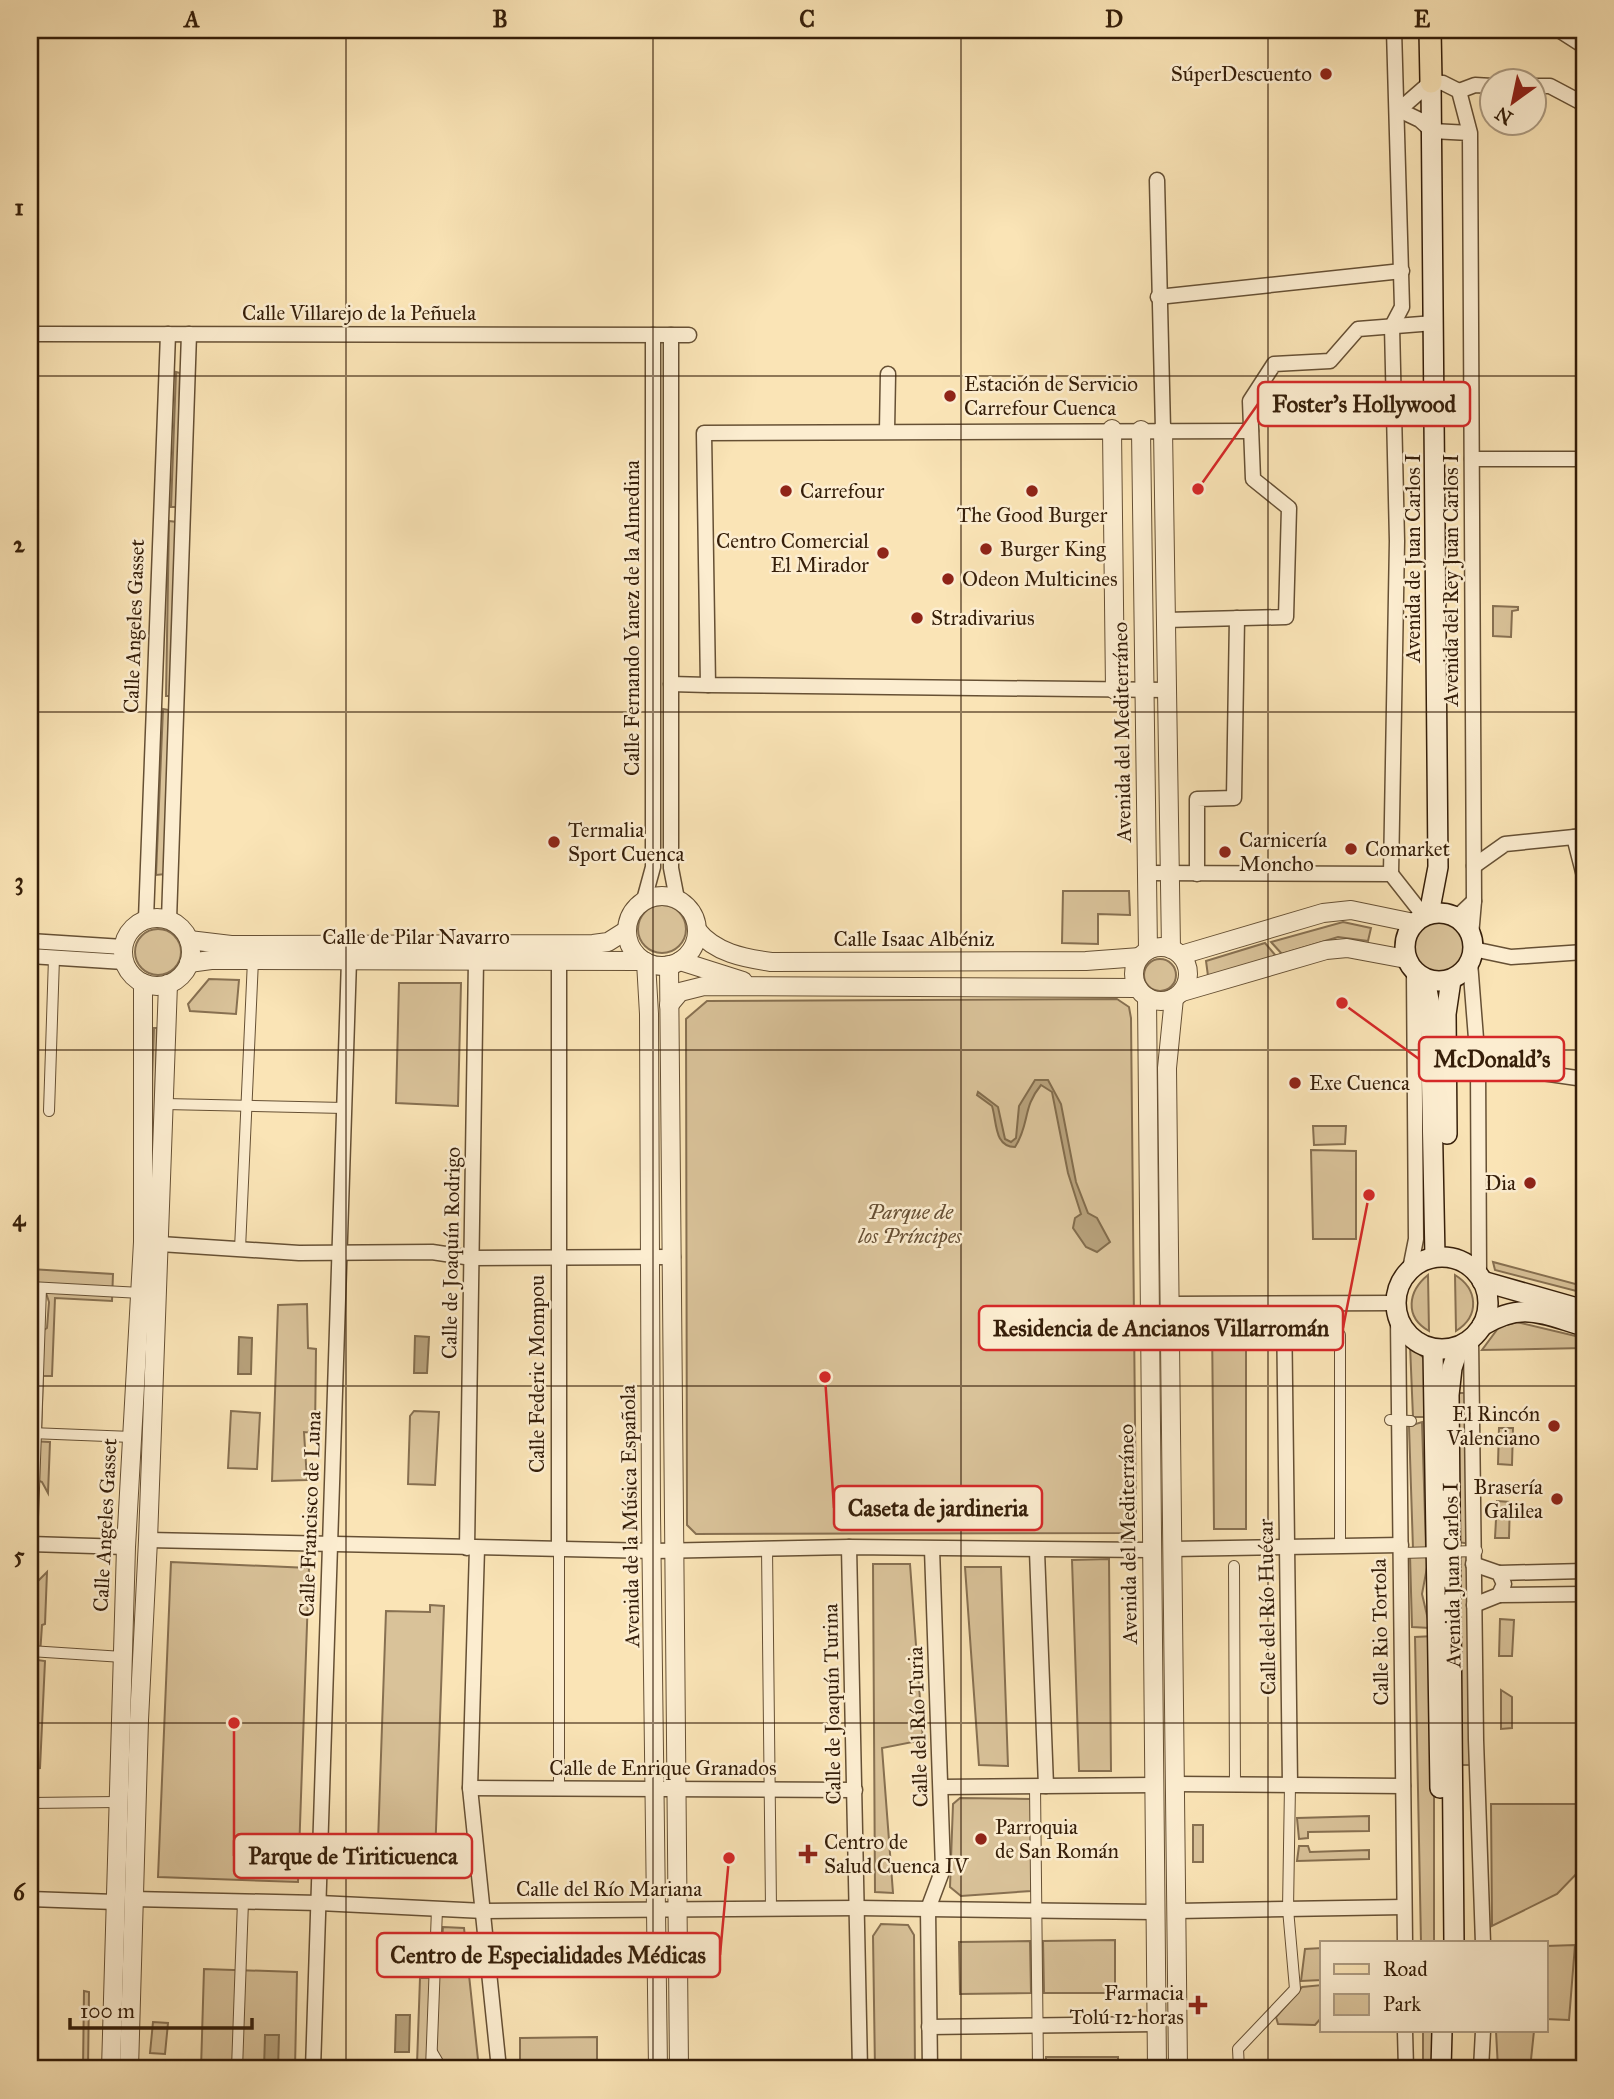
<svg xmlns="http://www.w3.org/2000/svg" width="1614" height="2099" font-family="'IM FELL Great Primer',serif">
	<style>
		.green { fill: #d9c299; stroke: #877051; stroke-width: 2 }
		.water { fill: #b7a17b; stroke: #836d4d; stroke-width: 2 }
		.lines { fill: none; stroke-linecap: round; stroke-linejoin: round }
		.pedestrian-casing { stroke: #665034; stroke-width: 12 }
		.minor-casing { stroke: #665034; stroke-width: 17 }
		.tertiary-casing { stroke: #665034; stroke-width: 20 }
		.secondary-casing { stroke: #351e09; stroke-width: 22 }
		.primary-casing { stroke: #351e09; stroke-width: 24 }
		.pedestrian { stroke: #fcedd0; stroke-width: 10 }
		.minor { stroke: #fcedd0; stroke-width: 14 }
		.tertiary { stroke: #fcedd0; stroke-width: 18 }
		.secondary { stroke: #fcedd0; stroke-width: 19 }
		.primary { stroke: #fae4b6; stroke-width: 21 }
		.grid { fill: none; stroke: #351e09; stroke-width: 2; stroke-opacity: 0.55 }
		.poi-dot { fill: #8f2418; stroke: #fcedd0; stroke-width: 2.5 }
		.labels { text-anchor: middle; stroke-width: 5; stroke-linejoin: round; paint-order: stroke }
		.poi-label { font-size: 21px; fill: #351e09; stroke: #fcedd0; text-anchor: start }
		.street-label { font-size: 21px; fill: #351e09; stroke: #fcedd0 }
		.park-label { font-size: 21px; font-style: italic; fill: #664f34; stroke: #fcedd0 }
		.leader { fill: none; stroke: #d62828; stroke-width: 2.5 }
		.callout-dot { fill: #d62828; stroke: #fcedd0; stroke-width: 2.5 }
		.callout { fill: #fcedd0; stroke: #d62828; stroke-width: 2.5 }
		.callout-label { font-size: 23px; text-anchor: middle; font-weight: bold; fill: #351e09 }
		.neatline { fill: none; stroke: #351e09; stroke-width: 2.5 }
		.grid-label { font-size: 23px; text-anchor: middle; font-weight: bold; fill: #351e09 }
	</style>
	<rect width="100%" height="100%" fill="#fae4b6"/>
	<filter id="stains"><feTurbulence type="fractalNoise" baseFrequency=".00286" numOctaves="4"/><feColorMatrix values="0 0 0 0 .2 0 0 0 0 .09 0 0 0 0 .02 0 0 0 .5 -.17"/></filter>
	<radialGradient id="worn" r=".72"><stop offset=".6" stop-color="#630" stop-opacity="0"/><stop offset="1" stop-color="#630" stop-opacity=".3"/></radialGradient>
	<g class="green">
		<polygon points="176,372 180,373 178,507 171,507"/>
		<polygon points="169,521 177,522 171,696 166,696"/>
		<polygon points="1493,606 1518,607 1518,610 1512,611 1511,637 1493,636"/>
		<polygon points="163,709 169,710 166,874 156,875"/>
		<polygon points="1063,891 1129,891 1130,915 1098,914 1098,944 1062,943"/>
		<circle cx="662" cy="929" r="24"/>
		<circle cx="1439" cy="946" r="26"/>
		<polygon points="1343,922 1371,928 1368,941 1338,937 1282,954 1271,942"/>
		<circle cx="158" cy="952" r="23"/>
		<polygon points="1265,943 1276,956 1208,976 1206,961"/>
		<circle cx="1160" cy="975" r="16"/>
		<polygon points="209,979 239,980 236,1014 190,1011 188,1004"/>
		<polygon points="399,983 461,983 458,1106 396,1103"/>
		<polygon points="1117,999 1129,1007 1131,1018 1136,1521 1126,1533 696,1534 687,1525 686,1019 707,1001"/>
		<polygon points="154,1028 157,1028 153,1201 147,1201"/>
		<polygon points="1313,1126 1346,1126 1345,1144 1314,1145"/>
		<polygon points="1311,1150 1356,1151 1356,1239 1313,1239"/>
		<polygon points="1579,1254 1584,1254 1584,1293 1495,1270 1493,1262 1579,1285"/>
		<polygon points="30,1269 113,1274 112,1301 55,1298 52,1376 43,1376 41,1438 30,1438 30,1339 47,1328 49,1302 46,1293 30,1287"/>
		<path d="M1428,1275L1429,1331C1404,1317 1408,1291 1428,1275Z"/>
		<path d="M1455,1275C1478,1289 1480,1316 1456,1331Z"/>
		<polygon points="307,1304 308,1348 316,1349 315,1433 304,1432 307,1480 272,1481 278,1305"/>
		<polygon points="1246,1317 1246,1529 1214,1529 1212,1320"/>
		<polygon points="1517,1322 1584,1338 1584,1348 1482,1350 1499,1327"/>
		<polygon points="1410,1345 1427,1361 1430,1417 1413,1417"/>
		<polygon points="1455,1393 1467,1393 1470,1544 1458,1542"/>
		<polygon points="231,1411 260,1413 257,1469 228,1468"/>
		<polygon points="414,1411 439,1412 435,1485 408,1484 410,1416"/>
		<polygon points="1422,1422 1426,1548 1413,1549 1409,1426"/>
		<polygon points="1499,1428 1513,1428 1512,1465 1498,1464"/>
		<polygon points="30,1441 50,1442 48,1493 42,1482 30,1477"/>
		<polygon points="1497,1501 1510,1502 1509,1538 1495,1538"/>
		<polygon points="1470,1554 1472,1765 1460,1765 1454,1555"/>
		<polygon points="1410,1555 1429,1557 1422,1594 1430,1628 1412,1627"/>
		<polygon points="1109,1559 1111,1771 1079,1771 1072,1560"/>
		<polygon points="171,1562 309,1568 298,1882 158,1877"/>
		<polygon points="873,1564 910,1564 923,1740 882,1748 893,1893 875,1892"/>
		<polygon points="965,1567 1001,1567 1008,1766 979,1765"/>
		<polygon points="47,1572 45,1624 42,1625 40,1655 30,1655 30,1589"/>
		<polygon points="430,1605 444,1606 435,1857 419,1857 419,1844 378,1842 386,1611 430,1612"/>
		<polygon points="1500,1619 1514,1620 1512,1656 1499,1656"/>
		<polygon points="1434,1636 1434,1943 1421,1943 1415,1637"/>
		<polygon points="30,1659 45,1661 40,1768 32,1769 30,1797"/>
		<polygon points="1501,1690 1512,1697 1512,1728 1501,1729"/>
		<polygon points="960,1798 1031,1799 1031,1891 961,1896 950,1887 953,1804"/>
		<polygon points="1491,1804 1584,1804 1584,1866 1557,1894 1492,1926"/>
		<polygon points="1369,1816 1369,1831 1308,1832 1308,1838 1299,1839 1297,1818"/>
		<rect x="1193" y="1825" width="10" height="37"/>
		<polygon points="1299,1846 1308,1846 1310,1852 1369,1850 1369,1859 1297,1861"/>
		<polygon points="881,1924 908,1925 914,1935 915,2069 875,2069 873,1936"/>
		<polygon points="443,1927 464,1928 479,2069 388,2069 388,2065 417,2064 420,1978 439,1978"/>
		<polygon points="30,1928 36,1928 30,2069"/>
		<polygon points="1115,1940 1115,1993 1044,1993 1043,1941"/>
		<polygon points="1030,1941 1031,1993 960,1994 959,1942"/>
		<polygon points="1575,1945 1569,2020 1546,2019 1546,1946"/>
		<polygon points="1322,1948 1322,1980 1301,1981 1305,1949"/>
		<polygon points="204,1969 297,1972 295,2069 201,2069"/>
		<polygon points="1322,1985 1322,2017 1315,2025 1278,2024 1276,2017 1302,1987"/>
		<polygon points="84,1991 89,1992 88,2069 83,2069"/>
		<polygon points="153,2022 168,2023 165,2054 150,2053"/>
		<rect x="1423" y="2031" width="11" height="38"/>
		<polygon points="1496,2031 1534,2031 1530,2069 1498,2069"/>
		<polygon points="597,2037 597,2069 520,2069 520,2038"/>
		<rect x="1046" y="2057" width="72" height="12"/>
	</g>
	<g class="water">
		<path d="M1035,1080H1048L1061,1104L1076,1182L1088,1213L1097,1218L1110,1242L1097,1252L1086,1247L1073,1228L1075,1218L1081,1214L1068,1173L1052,1092L1041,1085C1022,1108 1030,1124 1015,1147C994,1147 997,1122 992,1106L977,1095L978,1092L998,1107L1005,1139L1011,1142L1016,1138L1019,1106Z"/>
		<polygon points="415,1336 429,1337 427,1373 414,1373"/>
		<polygon points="239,1337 252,1338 251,1374 238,1374"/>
		<polygon points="396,2015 410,2015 409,2052 395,2052"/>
		<polygon points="265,2035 279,2035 278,2069 264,2069"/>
	</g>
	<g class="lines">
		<g class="pedestrian-casing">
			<g id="pedestrian">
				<polyline points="165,1104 344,1108"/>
				<polyline points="49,1111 54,958"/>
				<polyline points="240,1249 253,960"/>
				<polyline points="30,1287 141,1293"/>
				<polyline points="1390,1420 1411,1421"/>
				<polyline points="31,1433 132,1437"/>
				<polyline points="1340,1546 1340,1335"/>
				<polyline points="767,1548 771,1908"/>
				<polyline points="559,1549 559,1789"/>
				<polyline points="1401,1553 1477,1551"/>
				<polyline points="1234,1566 1235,1785"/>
				<polyline points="30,1603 41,1288"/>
				<polyline points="30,1651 123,1657"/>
				<polyline points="1035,1787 1038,2069"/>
				<polyline points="30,1803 118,1802"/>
				<polyline points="432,2052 442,2069"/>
				<polyline points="237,2069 243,1901"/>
				<polyline points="431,2069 437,1909"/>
				<polyline points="1239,2069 1238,2049 1295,1989 1288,1909 1290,1785"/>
			</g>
		</g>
		<g class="minor-casing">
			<g id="minor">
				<polyline points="1559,30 1584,46"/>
				<polyline points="1534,86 1550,86 1584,104"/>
				<polyline points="1459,91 1475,85 1492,86"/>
				<polyline points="1470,133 1432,131 1420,120 1399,110 1431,82 1443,83 1459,91 1470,133 1474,901 1471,936"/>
				<polyline points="1157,180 1163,429"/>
				<polyline points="1158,297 1402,271"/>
				<polyline points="30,334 689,335"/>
				<polyline points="671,335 671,868 677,899"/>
				<polyline points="887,431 888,374"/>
				<polyline points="1472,459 1584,459"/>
				<polyline points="1166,620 1286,617 1289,508 1253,479 1250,401 1274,364 1330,361 1358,329 1434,323"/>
				<polyline points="671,684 708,685"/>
				<polyline points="1167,690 708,685 704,433 1251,431"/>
				<polyline points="1574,837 1584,876"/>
				<polyline points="1474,866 1505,844 1584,836"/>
				<polyline points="1146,873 1391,874 1424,916"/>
				<polyline points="1197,874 1197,799 1234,798 1237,618"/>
				<polyline points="1391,874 1397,541 1392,326 1402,307 1394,30"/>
				<polyline points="644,900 653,867 653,335"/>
				<polyline points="1456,918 1474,901"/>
				<polyline points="146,919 168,334"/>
				<polyline points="169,920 189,334"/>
				<polyline points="30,941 123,947"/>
				<polyline points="1473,949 1511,957 1584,952"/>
				<polyline points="30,956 124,962"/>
				<polyline points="1470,962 1478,1064 1479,1275"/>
				<polyline points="1478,1064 1584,1079"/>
				<polyline points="160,1244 299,1253 432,1252 472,1258 673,1257"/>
				<polyline points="1410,1269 1416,1239 1414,972"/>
				<polyline points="1172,1304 1395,1303"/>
				<polyline points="1284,1305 1290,1785"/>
				<polyline points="1398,1320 1405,1943"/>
				<polyline points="1471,1339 1476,1740 1483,1943"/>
				<polyline points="148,1540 654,1551 849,1547 1150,1550"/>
				<polyline points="30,1544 126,1547"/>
				<polyline points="849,1547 860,2069"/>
				<polyline points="467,1548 476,960"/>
				<polyline points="477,1548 470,1788 499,2069"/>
				<polyline points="559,1549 559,960"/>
				<polyline points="1172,1549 1401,1545"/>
				<polyline points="1037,1551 1046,1786"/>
				<polyline points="1473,1564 1499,1573 1504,1584 1499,1595 1474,1605"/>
				<polyline points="1499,1573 1584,1571"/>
				<polyline points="1499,1595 1584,1594"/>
				<polyline points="1175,1784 1403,1786"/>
				<polyline points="942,1787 1154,1785"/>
				<polyline points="470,1788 855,1790"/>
				<polyline points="30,1899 115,1902"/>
				<polyline points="133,1899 319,1903 484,1911 858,1908 1154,1912"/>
				<polyline points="1177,1911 1404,1907"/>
				<polyline points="929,2027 1156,2024"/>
				<polyline points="1405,2031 1406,2069"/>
				<polyline points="313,2069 349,960"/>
				<polyline points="930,2069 928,1909 943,1869 932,1549"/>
				<polyline points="1481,2069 1483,2031"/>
			</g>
		</g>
		<g class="tertiary-casing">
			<g id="tertiary">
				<polyline points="1112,429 1115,690"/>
				<polyline points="1163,429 1171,949"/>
				<polyline points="1141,430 1148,950"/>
				<circle cx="662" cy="931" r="35"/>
				<circle cx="157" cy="952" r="34"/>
				<path d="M697,930C715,953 744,958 771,962L1086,961L1140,957"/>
				<polyline points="189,940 231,945 593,944 608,942 627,930"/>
				<circle cx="1161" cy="974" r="27"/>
				<polyline points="1181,955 1323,913 1351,910 1414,923"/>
				<polyline points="680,961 743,981"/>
				<polyline points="646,962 649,1014 651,1514 658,2069"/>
				<polyline points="189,963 211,960 644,961"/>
				<polyline points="669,965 679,2069"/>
				<polyline points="1182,992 1326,950 1347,948 1406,959"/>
				<polyline points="1147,997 1157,2069"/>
				<polyline points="1174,998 1167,1068 1178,2069"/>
				<polyline points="669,1005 680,992 704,986 1138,988"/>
				<polyline points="111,2069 126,1547 143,1242 143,983"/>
				<polyline points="129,2069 139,1720 148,1540 168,984"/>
			</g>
		</g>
		<g class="secondary-casing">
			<g id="secondary">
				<circle cx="1439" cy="947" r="34"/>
				<polyline points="1429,914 1438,867 1431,82"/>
				<polyline points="1425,979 1430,1005 1435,1257"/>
				<polyline points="1447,1134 1446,1014 1451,980"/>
				<circle cx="1442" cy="1303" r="46"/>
				<polyline points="1482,1281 1584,1310"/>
				<path d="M1482,1326C1522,1301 1542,1314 1584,1326"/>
				<polyline points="1433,1349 1440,1788"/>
				<polyline points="1454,1943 1449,1395 1452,1368 1459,1347"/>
				<polyline points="1441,2069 1442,2031"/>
			</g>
		</g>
		<g class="primary-casing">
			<polyline id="primary" points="1430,30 1431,82"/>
		</g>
		<use href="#pedestrian" class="pedestrian"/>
		<use href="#minor" class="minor"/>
		<use href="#tertiary" class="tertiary"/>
		<use href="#secondary" class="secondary"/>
		<use href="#primary" class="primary"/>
	</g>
	<path class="grid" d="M346,30V2069M653,30V2069M961,30V2069M1268,30V2069M30,376H1584M30,712H1584M30,1050H1584M30,1386H1584M30,1723H1584"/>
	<g class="poi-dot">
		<circle cx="1326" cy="74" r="7"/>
		<circle cx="950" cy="396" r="7"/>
		<circle cx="786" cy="491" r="7"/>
		<circle cx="1032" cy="491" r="7"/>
		<circle cx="986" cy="549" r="7"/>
		<circle cx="883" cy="553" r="7"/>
		<circle cx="948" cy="579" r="7"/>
		<circle cx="917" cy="618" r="7"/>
		<circle cx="554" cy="842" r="7"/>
		<circle cx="1351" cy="849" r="7"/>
		<circle cx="1225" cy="852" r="7"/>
		<circle cx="1295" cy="1083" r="7"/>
		<circle cx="1530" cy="1183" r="7"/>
		<circle cx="1554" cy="1426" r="7"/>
		<circle cx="1557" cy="1499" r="7"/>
		<circle cx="981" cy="1839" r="7"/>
		<path d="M804.5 1843.5h7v7h7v7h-7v7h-7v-7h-7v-7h7z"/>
		<path d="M1194.5 1994.5h7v7h7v7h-7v7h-7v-7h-7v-7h7z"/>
	</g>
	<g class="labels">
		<g class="poi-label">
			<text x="1312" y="81" text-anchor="end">SúperDescuento</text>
			<text x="964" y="391">Estación de Servicio<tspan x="964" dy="24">Carrefour Cuenca</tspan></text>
			<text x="800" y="498">Carrefour</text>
			<text x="1032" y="522" text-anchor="middle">The Good Burger</text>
			<text x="869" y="548" text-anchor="end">Centro Comercial<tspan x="869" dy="24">El Mirador</tspan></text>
			<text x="1000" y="556">Burger King</text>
			<text x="962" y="586">Odeon Multicines</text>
			<text x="931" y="625">Stradivarius</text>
			<text x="568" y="837">Termalia<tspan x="568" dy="24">Sport Cuenca</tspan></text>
			<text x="1239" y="847">Carnicería<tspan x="1239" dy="24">Moncho</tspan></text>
			<text x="1365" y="856">Comarket</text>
			<text x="1309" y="1090">Exe Cuenca</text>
			<text x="1516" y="1190" text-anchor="end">Dia</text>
			<text x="1540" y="1421" text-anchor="end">El Rincón<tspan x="1540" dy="24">Valenciano</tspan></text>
			<text x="1543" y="1494" text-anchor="end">Brasería<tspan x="1543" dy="24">Galilea</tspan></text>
			<text x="995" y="1834">Parroquia<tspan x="995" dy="24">de San Román</tspan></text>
			<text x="824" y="1849">Centro de<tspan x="824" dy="24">Salud Cuenca IV</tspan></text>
			<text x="1184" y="2000" text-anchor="end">Farmacia<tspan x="1184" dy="24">Tolú 12 horas</tspan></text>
		</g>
		<g class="street-label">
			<text x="359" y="320">Calle Villarejo de la Peñuela</text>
			<text transform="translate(1413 558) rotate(-90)" y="7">Avenida de Juan Carlos I</text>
			<text transform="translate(1451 580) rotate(-90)" y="7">Avenida del Rey Juan Carlos I</text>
			<text transform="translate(632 618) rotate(-90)" y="7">Calle Fernando Yanez de la Almedina</text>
			<text transform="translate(134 626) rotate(-88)" y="7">Calle Angeles Gasset</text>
			<text transform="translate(1122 732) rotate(-91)" y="7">Avenida del Mediterráneo</text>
			<text x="416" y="944">Calle de Pilar Navarro</text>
			<text x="914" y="946">Calle Isaac Albéniz</text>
			<text transform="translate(451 1253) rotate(-89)" y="7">Calle de Joaquín Rodrigo</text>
			<text transform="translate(537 1374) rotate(-90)" y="7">Calle Federic Mompou</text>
			<text transform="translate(310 1514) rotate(-88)" y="7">Calle Francisco de Luna</text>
			<text transform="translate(630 1516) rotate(-91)" y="7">Avenida de la Música Española</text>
			<text transform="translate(105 1525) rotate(-87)" y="7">Calle Angeles Gasset</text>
			<text transform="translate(1128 1534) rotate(-91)" y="7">Avenida del Mediterráneo</text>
			<text transform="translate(1452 1575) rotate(-91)" y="7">Avenida Juan Carlos I</text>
			<text transform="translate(1267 1607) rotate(-91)" y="7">Calle del Río Huécar</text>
			<text transform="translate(1380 1632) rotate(-91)" y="7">Calle Rio Tortola</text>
			<text transform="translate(832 1704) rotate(-91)" y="7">Calle de Joaquín Turina</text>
			<text transform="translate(918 1727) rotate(-92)" y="7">Calle del Río Turia</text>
			<text x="663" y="1775">Calle de Enrique Granados</text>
			<text x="609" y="1896">Calle del Río Mariana</text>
		</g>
		<g class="park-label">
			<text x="910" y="1219">Parque de<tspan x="910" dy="24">los Príncipes</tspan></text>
		</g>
	</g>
	<path class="leader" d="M1198 489L1258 404M1342 1003L1419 1059M1369 1195L1343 1328M825 1377L834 1508M234 1723L234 1856M729 1858L720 1955"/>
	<g class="callout-dot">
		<circle cx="1198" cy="489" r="7"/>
		<circle cx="1342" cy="1003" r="7"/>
		<circle cx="1369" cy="1195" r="7"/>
		<circle cx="825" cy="1377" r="7"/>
		<circle cx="234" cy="1723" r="7"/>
		<circle cx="729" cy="1858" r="7"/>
	</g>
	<g class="callout">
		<rect x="1258" y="382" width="212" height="44" rx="7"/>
		<rect x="1419" y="1037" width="145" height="44" rx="7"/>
		<rect x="979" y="1306" width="364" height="44" rx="7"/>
		<rect x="834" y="1486" width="208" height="44" rx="7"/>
		<rect x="234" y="1834" width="238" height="44" rx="7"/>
		<rect x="377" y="1933" width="343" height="44" rx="7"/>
	</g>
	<g class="callout-label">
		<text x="1364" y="412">Foster's Hollywood</text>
		<text x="1492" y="1067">McDonald's</text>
		<text x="1161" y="1336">Residencia de Ancianos Villarromán</text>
		<text x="938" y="1516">Caseta de jardineria</text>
		<text x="353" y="1864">Parque de Tiriticuenca</text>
		<text x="548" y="1963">Centro de Especialidades Médicas</text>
	</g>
	<rect width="1614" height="2099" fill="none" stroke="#fae4b6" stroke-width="77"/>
	<rect x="1320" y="1941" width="228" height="91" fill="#fcedd0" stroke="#ac9a80" stroke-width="2"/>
	<rect x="1334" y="1964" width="35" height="10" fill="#fae4b6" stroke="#ac9a80" stroke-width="2"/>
	<text x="1383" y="1976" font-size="21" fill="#351e09">Road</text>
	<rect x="1334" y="1994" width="35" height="21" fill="#d9c299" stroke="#ac9a80" stroke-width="2"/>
	<text x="1383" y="2011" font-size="21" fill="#351e09">Park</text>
	<g transform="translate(1513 102) rotate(213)"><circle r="33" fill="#fcedd0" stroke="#ac9a80" stroke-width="2"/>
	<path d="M0-5L12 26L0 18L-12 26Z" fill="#8f2418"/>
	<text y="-10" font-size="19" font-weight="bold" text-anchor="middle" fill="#351e09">N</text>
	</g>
	<path d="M70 2018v10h182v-10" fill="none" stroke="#351e09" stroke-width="3.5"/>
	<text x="80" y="2018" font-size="21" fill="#351e09" stroke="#fcedd0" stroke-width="5" paint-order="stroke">100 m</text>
	<rect x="38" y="38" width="1538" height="2022" class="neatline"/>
	<g class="grid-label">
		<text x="192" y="27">A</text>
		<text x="500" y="27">B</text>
		<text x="807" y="27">C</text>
		<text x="1114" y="27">D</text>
		<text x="1422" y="27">E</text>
		<text x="19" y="215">1</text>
		<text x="19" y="552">2</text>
		<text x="19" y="889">3</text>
		<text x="19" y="1226">4</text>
		<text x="19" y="1563">5</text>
		<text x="19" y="1900">6</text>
	</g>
	<rect width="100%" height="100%" filter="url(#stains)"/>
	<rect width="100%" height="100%" fill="url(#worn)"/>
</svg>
